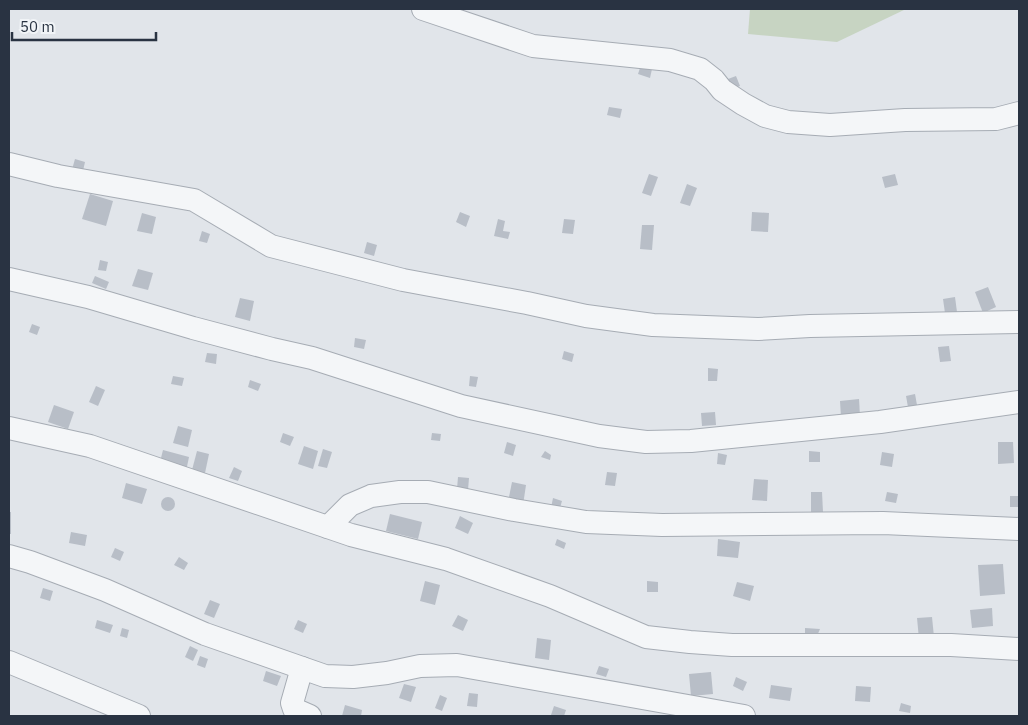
<svg xmlns="http://www.w3.org/2000/svg" width="1028" height="725" font-family="'IBM Plex Sans',sans-serif">
	<style>
		.green { fill: #c7d4c2 }
		.building { fill: #b8bec7 }
		.lines { fill: none; stroke-linecap: round; stroke-linejoin: round }
		.street-casing { stroke: #a6acb4; stroke-width: 24 }
		.street { stroke: #f4f6f8; stroke-width: 22 }
	</style>
	<rect width="100%" height="100%" fill="#e1e5ea"/>
	<polygon class="green" points="750,9 906,9 837,42 748,34"/>
	<g class="building">
		<polygon points="641,65 652,69 650,78 638,74"/>
		<polygon points="736,76 740,86 732,89 728,79"/>
		<polygon points="609,107 622,109 620,118 607,115"/>
		<polygon points="75,159 85,162 82,175 71,173"/>
		<polygon points="649,174 658,177 651,196 642,193"/>
		<polygon points="895,174 898,185 885,188 882,177"/>
		<polygon points="687,184 697,188 690,206 680,203"/>
		<polygon points="90,194 113,201 106,226 82,219"/>
		<polygon points="460,212 470,216 466,227 456,222"/>
		<polygon points="752,212 769,213 768,232 751,231"/>
		<polygon points="142,213 156,217 152,234 137,231"/>
		<polygon points="498,219 505,221 503,231 510,232 508,239 494,236"/>
		<polygon points="564,219 575,220 573,234 562,233"/>
		<polygon points="642,225 654,225 652,250 640,249"/>
		<polygon points="202,231 210,234 207,243 199,241"/>
		<polygon points="367,242 377,245 374,256 364,253"/>
		<polygon points="100,260 108,262 106,271 98,270"/>
		<polygon points="138,269 153,273 148,290 132,286"/>
		<polygon points="95,276 109,282 106,289 92,283"/>
		<polygon points="988,287 996,307 983,313 975,292"/>
		<polygon points="955,297 957,312 945,313 943,299"/>
		<polygon points="240,298 254,301 250,321 235,317"/>
		<polygon points="32,324 40,327 37,335 29,332"/>
		<polygon points="355,338 366,340 364,349 354,347"/>
		<polygon points="949,346 951,361 940,362 938,347"/>
		<polygon points="564,351 574,354 572,362 562,359"/>
		<polygon points="207,353 217,354 216,364 205,362"/>
		<polygon points="708,368 718,369 717,381 708,381"/>
		<polygon points="173,376 184,378 182,386 171,384"/>
		<polygon points="470,376 478,377 476,387 469,386"/>
		<polygon points="250,380 261,384 258,391 248,387"/>
		<polygon points="96,386 105,390 98,406 89,402"/>
		<polygon points="915,394 917,405 908,407 906,396"/>
		<polygon points="859,399 860,416 841,417 840,401"/>
		<polygon points="54,405 74,412 68,429 48,422"/>
		<polygon points="715,412 716,425 702,426 701,413"/>
		<polygon points="178,426 192,430 188,447 173,443"/>
		<polygon points="283,433 294,437 290,446 280,442"/>
		<polygon points="432,433 441,434 440,441 431,440"/>
		<polygon points="507,442 516,445 513,456 504,453"/>
		<polygon points="998,442 1013,442 1014,463 998,464"/>
		<polygon points="304,446 318,451 313,469 298,464"/>
		<polygon points="323,449 332,452 327,468 318,466"/>
		<polygon points="163,450 189,457 185,476 158,470"/>
		<polygon points="197,451 209,454 205,473 192,470"/>
		<polygon points="545,451 551,455 550,460 541,457"/>
		<polygon points="809,451 820,452 820,462 809,462"/>
		<polygon points="882,452 894,454 892,467 880,465"/>
		<polygon points="718,453 727,455 725,465 717,464"/>
		<polygon points="234,467 242,471 238,481 229,478"/>
		<polygon points="607,472 617,473 615,486 605,485"/>
		<polygon points="458,477 469,478 468,490 457,489"/>
		<polygon points="754,479 768,480 767,501 752,500"/>
		<polygon points="512,482 526,485 523,505 508,502"/>
		<polygon points="126,483 147,489 142,504 122,498"/>
		<polygon points="811,492 822,492 823,512 811,513"/>
		<polygon points="887,492 898,494 896,503 885,501"/>
		<rect x="1010" y="496" width="9" height="11"/>
		<circle cx="168" cy="504" r="7"/>
		<polygon points="553,498 562,501 559,511 551,508"/>
		<rect x="9" y="512" width="2" height="22"/>
		<polygon points="390,514 422,522 418,539 386,531"/>
		<polygon points="460,516 473,523 468,534 455,528"/>
		<polygon points="71,532 87,535 85,546 69,543"/>
		<polygon points="557,539 566,543 564,549 555,545"/>
		<polygon points="718,539 740,542 738,558 717,556"/>
		<polygon points="115,548 124,552 120,561 111,557"/>
		<polygon points="179,557 188,563 184,570 174,565"/>
		<polygon points="1003,564 1005,594 980,596 978,565"/>
		<polygon points="425,581 440,585 435,605 420,601"/>
		<polygon points="647,581 658,582 658,592 647,592"/>
		<polygon points="737,582 754,586 750,601 733,596"/>
		<polygon points="43,588 53,591 50,601 40,598"/>
		<polygon points="210,600 220,604 214,618 204,614"/>
		<polygon points="992,608 993,626 972,628 970,610"/>
		<polygon points="458,615 468,620 463,631 452,626"/>
		<polygon points="932,617 934,637 919,639 917,618"/>
		<polygon points="97,620 113,625 110,633 95,628"/>
		<polygon points="298,620 307,624 303,633 294,629"/>
		<polygon points="122,628 129,630 127,638 120,636"/>
		<polygon points="805,628 820,629 816,638 805,638"/>
		<polygon points="537,638 551,640 549,660 535,658"/>
		<polygon points="190,646 198,650 193,661 185,657"/>
		<polygon points="200,656 208,659 205,668 197,665"/>
		<polygon points="599,666 609,669 606,677 596,674"/>
		<polygon points="266,671 281,676 277,686 263,681"/>
		<polygon points="711,672 713,694 691,696 689,674"/>
		<polygon points="736,677 747,682 743,691 733,686"/>
		<polygon points="404,684 416,687 411,702 399,698"/>
		<polygon points="771,685 792,688 790,701 769,698"/>
		<polygon points="856,686 871,687 870,702 855,701"/>
		<polygon points="469,693 478,694 477,707 467,706"/>
		<polygon points="440,695 447,698 442,711 435,708"/>
		<polygon points="901,703 911,706 910,713 899,711"/>
		<polygon points="345,705 362,710 361,716 342,716"/>
		<polygon points="554,706 566,710 564,716 551,715"/>
	</g>
	<g class="lines">
		<g class="street-casing">
			<g id="street">
				<polyline points="423,9 533,46 670,60 700,69 714,80 722,90 743,104 765,116 788,122 830,125 905,120 996,119 1019,113"/>
				<polyline points="9,164 58,176 194,200 271,246 403,280 527,303 586,316 653,325 758,329 810,326 1019,322"/>
				<polyline points="9,279 88,297 193,328 272,349 312,358 461,406 599,436 646,442 691,441 880,422 1019,402"/>
				<polyline points="9,428 90,446 351,535 446,559 550,596 646,637 690,642 732,645 951,645 1019,649"/>
				<polyline points="328,527 350,505 371,496 400,492 428,492 514,510 586,522 662,525 883,523 1019,529"/>
				<polyline points="9,556 30,562 105,590 205,634 325,676 353,677 387,673 420,666 457,665 744,716"/>
				<polyline points="9,662 139,716"/>
				<polyline points="302,668 292,703 294,709 310,716"/>
			</g>
		</g>
		<use href="#street" class="street"/>
	</g>
	<rect width="1028" height="725" fill="none" stroke="#293342" stroke-width="20"/>
	<path d="M12 32v8h144v-8" fill="none" stroke="#293342" stroke-width="2.5"/>
	<text x="20" y="32" font-size="15" fill="#293342" stroke="#f1f4f7" stroke-width="4" paint-order="stroke">50 m</text>
</svg>
